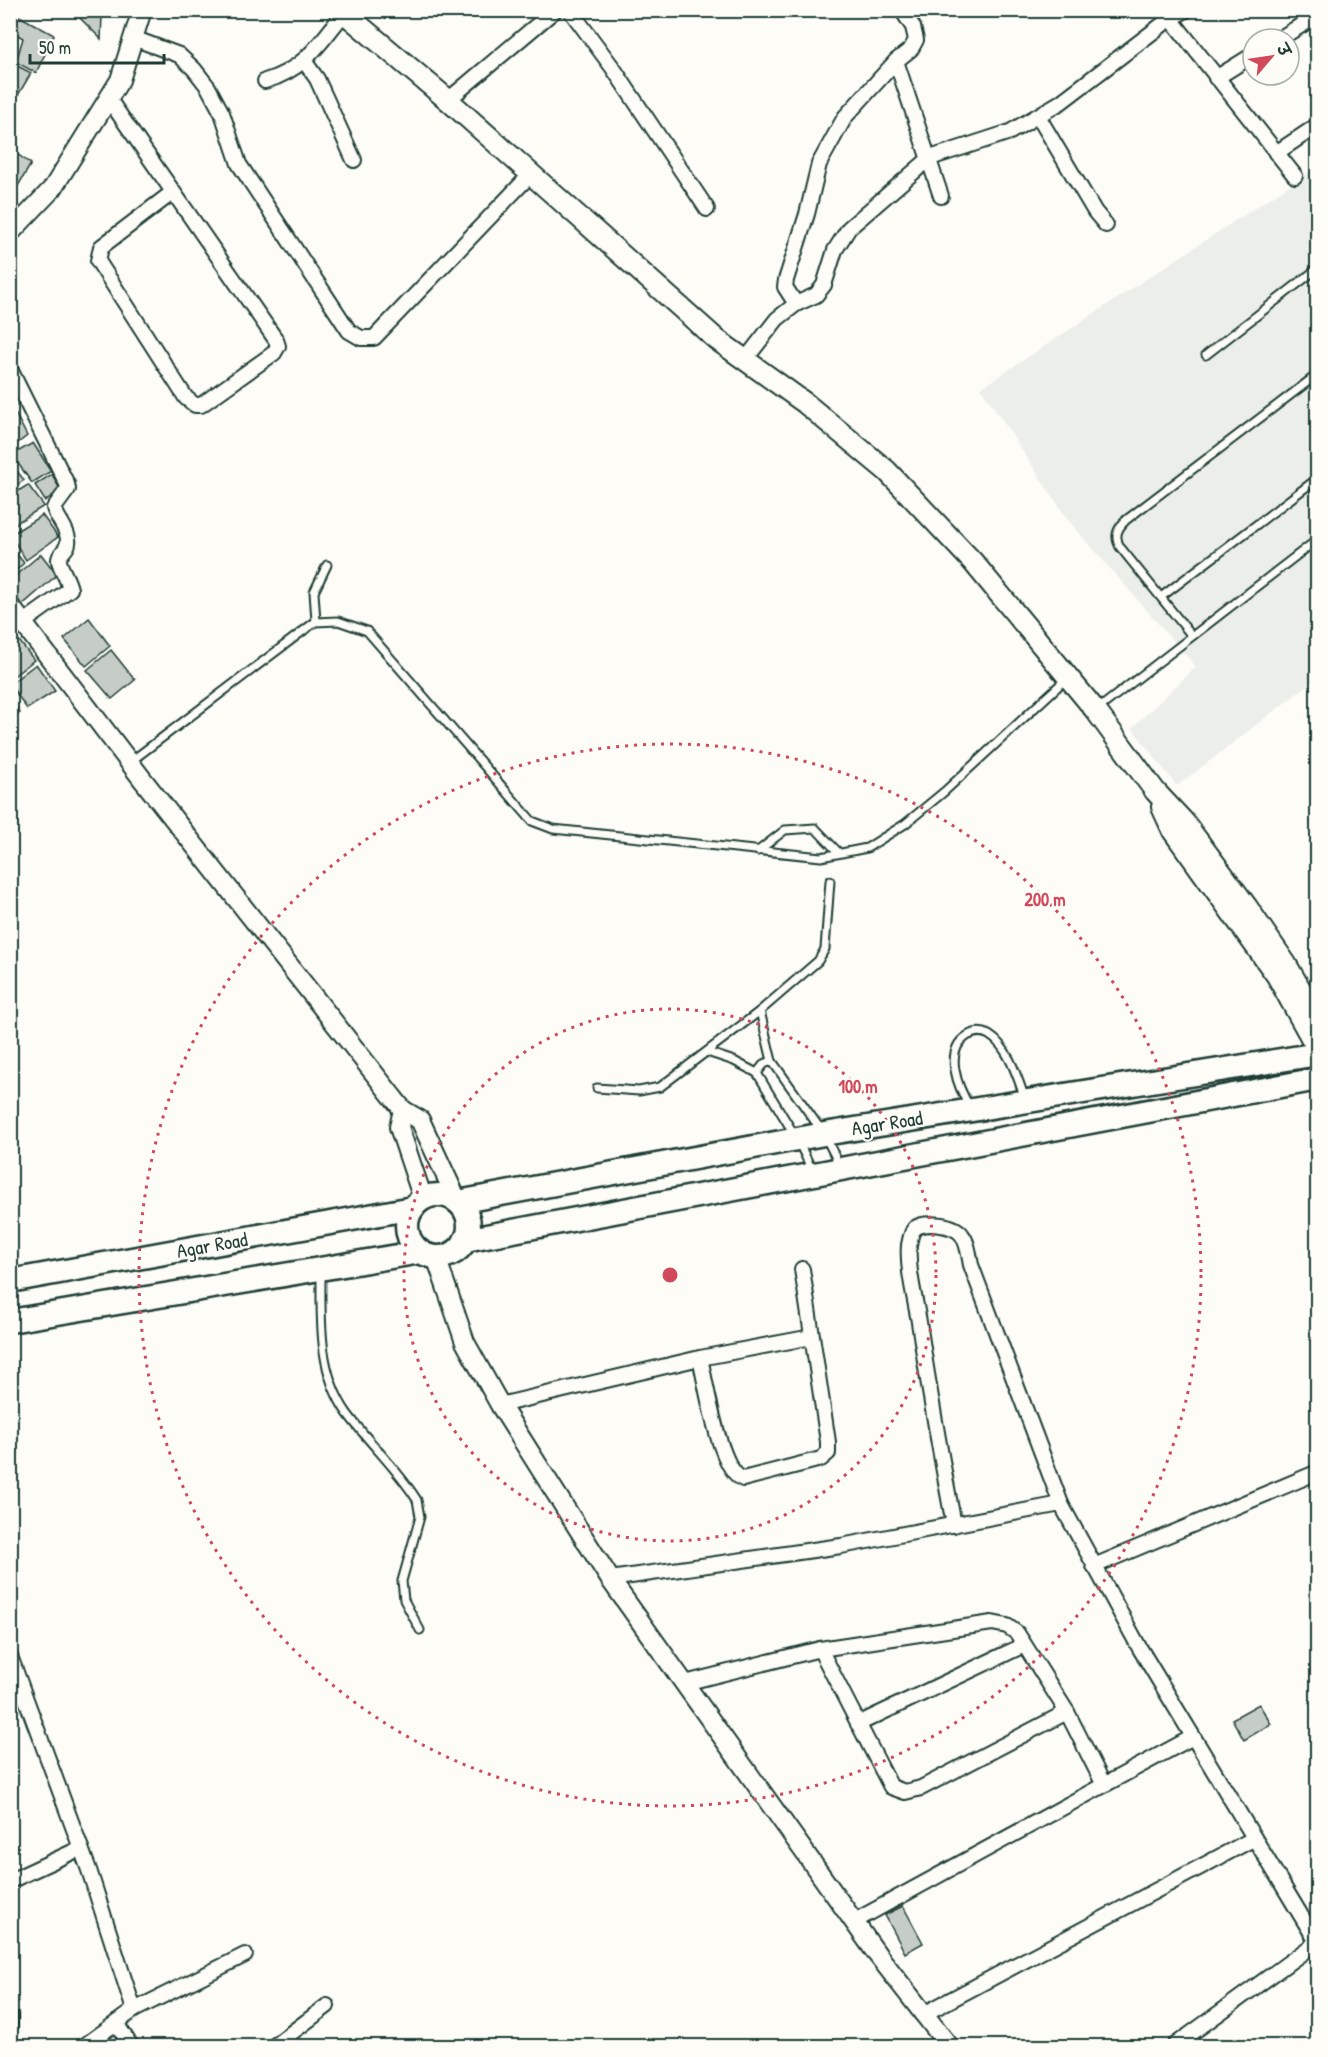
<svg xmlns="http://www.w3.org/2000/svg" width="1328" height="2057" font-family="'Patrick Hand','Playpen Sans Deva',sans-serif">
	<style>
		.built { fill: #eceee9 }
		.building { fill: #c6cdc7; stroke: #1f3d34; stroke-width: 1.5 }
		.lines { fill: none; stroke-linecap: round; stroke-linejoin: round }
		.service-casing { stroke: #1f3d34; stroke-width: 11 }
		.minor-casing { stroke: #1f3d34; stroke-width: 18 }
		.tertiary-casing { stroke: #1f3d34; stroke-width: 22 }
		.secondary-casing { stroke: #1f3d34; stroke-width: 24 }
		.primary-casing { stroke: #1f3d34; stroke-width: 27 }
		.service { stroke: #fdfcf7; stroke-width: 7 }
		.minor { stroke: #fdfcf7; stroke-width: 14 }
		.tertiary { stroke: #fdfcf7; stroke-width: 18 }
		.secondary { stroke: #fdfcf7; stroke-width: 20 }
		.primary { stroke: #fdfcf7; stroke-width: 22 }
		.ring { fill: none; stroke: #d1495b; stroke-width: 3; stroke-dasharray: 3 6 }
		.labels { text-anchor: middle; stroke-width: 4.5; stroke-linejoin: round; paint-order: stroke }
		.street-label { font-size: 20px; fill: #1f3d34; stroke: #fdfcf7 }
		.centre { fill: #d1495b; stroke: #fdfcf7; stroke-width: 3 }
		.ring-label { font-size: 18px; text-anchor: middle; font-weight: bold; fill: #d1495b; stroke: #fdfcf7; stroke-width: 4.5; stroke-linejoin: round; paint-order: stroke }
	</style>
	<rect width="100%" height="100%" fill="#fdfcf7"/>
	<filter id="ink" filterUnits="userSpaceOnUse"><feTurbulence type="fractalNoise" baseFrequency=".0167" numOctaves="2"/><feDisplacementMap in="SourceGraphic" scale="12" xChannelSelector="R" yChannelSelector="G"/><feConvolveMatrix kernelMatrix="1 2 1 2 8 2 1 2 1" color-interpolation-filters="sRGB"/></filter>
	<g filter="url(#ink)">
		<polygon class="built" points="1317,167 1317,678 1177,786 1132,728 1196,667 1068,520 981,388"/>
		<g class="building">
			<polygon points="72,10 90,10 102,15 101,39"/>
			<polygon points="10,11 54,35 36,73 16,62 23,38 10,30"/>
			<polygon points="10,34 17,38 10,57"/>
			<polygon points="10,62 31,73 10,109"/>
			<polygon points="10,149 31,164 18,186 10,181"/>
			<polygon points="10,187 17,191 10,200"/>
			<polygon points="10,387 21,403 10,409"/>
			<polygon points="14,411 27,436 10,449 10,413"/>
			<polygon points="33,443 51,471 32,483 12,455"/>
			<polygon points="10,462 24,480 10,490"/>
			<polygon points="52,474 60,490 45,501 35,485"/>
			<polygon points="28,485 44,506 10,527 10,496"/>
			<polygon points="42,515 58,537 26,560 10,535"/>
			<polygon points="10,546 24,563 10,576"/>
			<polygon points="41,554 57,575 21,606 10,589 10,580"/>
			<polygon points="89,618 110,646 86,666 64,639"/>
			<polygon points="14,634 34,660 10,679 10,637"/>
			<polygon points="111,650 135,680 112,699 87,670"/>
			<polygon points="36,664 55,691 27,709 10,684"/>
			<polygon points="10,698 20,713 10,718"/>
			<polygon points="1259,1704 1271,1724 1244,1740 1232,1719"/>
			<polygon points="903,1906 923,1943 905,1953 885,1915"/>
		</g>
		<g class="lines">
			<g class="service-casing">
				<g id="service">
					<polyline points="1206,355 1318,268"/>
					<polyline points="1161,597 1318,478"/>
					<polyline points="316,621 314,592 327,565"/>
					<path d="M1192,636L1120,547C1114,536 1117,529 1126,520L1318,374"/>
					<polyline points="1098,709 1318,539"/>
					<polyline points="130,762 315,622 338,621 367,631 532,821 553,829 821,857 867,848 905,824 945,791 1066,679"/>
					<polyline points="758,851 785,830 815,828 839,853"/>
					<polyline points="760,1011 772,1061 824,1134 840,1166"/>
					<polyline points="707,1052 734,1061 757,1073 797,1139 813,1172"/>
					<polyline points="757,1073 764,1064 772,1061"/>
					<polyline points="597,1088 639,1091 660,1087 760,1011 818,961 825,949 830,881"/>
					<path d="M970,1107C958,1088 943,1051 967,1036C974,1032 982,1031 989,1035C1009,1047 1018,1079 1025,1099"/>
					<path d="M321,1273C321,1320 318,1372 347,1413C369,1443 397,1468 417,1500L420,1517L402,1581L404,1600L420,1630"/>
				</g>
			</g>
			<g class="minor-casing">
				<g id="minor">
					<polyline points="570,10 613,68 707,209"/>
					<polyline points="1164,10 1295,176"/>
					<polyline points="133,38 179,55 194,69 208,87 222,113 239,164 349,331 361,338 374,338 531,174"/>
					<polyline points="1279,39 1318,15"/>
					<polyline points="896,61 941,196"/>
					<polyline points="305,62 317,79 354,160"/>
					<polyline points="1216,78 1253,55"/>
					<path d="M265,81C305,69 319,44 344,13"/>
					<polyline points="108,98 276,340 278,346 274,353 201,405 195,405 186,398 98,261 101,247 173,192"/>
					<polyline points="448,100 555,10"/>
					<polyline points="1038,116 1095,212 1106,225"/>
					<polyline points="1276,153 1318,125"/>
					<polyline points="796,304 785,287 786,280 807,214 819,164 845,117 896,61 911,49 916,40 913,27 902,10"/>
					<polyline points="745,360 777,319 796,304 816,295 824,285 835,250 849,228 930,158 1010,132 1061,102 1171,18 1186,10"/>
					<path d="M10,369L67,484L68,489L54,508C57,519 67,528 68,539C70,550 58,552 59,561C61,570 68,579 70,589L10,632"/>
					<path d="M700,1358C706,1383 719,1471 743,1479L821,1459L828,1453V1442L802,1269"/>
					<polyline points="500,1405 700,1358 812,1337"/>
					<path d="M954,1525C941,1457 929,1390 919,1322C915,1298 907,1269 909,1245C910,1240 911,1232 915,1228C925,1221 955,1224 962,1235C968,1243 969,1255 971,1265L1061,1504"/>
					<polyline points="1094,1566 1318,1472"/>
					<polyline points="610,1579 841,1546 1061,1504 1139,1647 1317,1942 1174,2046"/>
					<polyline points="820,1649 891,1787 905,1792 921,1788 1067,1712"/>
					<polyline points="10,1656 89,1870 134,2010 84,2046"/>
					<polyline points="685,1683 820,1649 992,1623 1007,1626 1017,1633 1067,1712 1104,1785 853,1922"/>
					<polyline points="858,1724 1024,1645"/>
					<polyline points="1104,1785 1193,1737"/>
					<polyline points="10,1881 81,1848"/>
					<polyline points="134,2010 245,1955"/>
					<polyline points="922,2015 1253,1839"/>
					<polyline points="10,2016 10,2026"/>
					<polyline points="116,2023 131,2046"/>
					<polyline points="274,2046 327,2006"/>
				</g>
			</g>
			<g class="tertiary-casing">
				<g id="tertiary">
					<polyline points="10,233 53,188 120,80 142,10"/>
					<polyline points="10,606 143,780 403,1110"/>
					<polyline points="423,1199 399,1127 403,1110 420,1120 458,1202"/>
					<polyline points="436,1257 465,1342 500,1405 610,1579 877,1954 949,2046"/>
				</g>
			</g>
			<g class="secondary-casing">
				<g id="secondary">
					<polyline points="341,10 448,100 716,339 805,403 887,471 973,562 1096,711 1155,791 1184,822 1247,907 1286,964 1318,1020"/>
					<polyline points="1162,807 1173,831 1277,976 1318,1050"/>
				</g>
			</g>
			<g class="primary-casing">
				<g id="primary">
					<circle cx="438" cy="1226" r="31"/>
					<polyline points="458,1202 824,1134 1318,1054"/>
					<polyline points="465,1240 1318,1079"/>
					<polyline points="10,1281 413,1208"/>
					<polyline points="10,1321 421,1252"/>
				</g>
			</g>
			<use href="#service" class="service"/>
			<use href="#minor" class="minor"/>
			<use href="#tertiary" class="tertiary"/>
			<use href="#secondary" class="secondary"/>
			<use href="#primary" class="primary"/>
		</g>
	</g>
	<g class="ring">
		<circle cx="670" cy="1275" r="266"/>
		<circle cx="670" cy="1275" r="531"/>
	</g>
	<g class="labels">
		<g class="street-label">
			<text transform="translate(887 1123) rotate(-9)" y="7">Agar Road</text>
			<text transform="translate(212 1245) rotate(-10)" y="7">Agar Road</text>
		</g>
	</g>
	<circle cx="670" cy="1275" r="9" class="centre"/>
	<g class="ring-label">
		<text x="1045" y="906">200 m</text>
		<text x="858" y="1093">100 m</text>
	</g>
	<rect width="1328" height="2057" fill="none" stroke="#fdfcf7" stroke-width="36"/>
	<rect x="18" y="18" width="1292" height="2021" fill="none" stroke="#1f3d34" stroke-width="2" filter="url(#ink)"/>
	<g transform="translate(1271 57) rotate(61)"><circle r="28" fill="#fdfcf7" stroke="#a4b0a9" stroke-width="1.5"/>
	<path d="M0-4.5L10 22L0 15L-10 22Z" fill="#d1495b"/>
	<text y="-9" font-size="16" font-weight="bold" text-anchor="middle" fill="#1f3d34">उ</text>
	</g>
	<path d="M30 54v9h134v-9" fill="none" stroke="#1f3d34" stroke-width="3"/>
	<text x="39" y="54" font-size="18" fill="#1f3d34" stroke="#fdfcf7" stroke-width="4.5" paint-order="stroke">50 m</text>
</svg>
